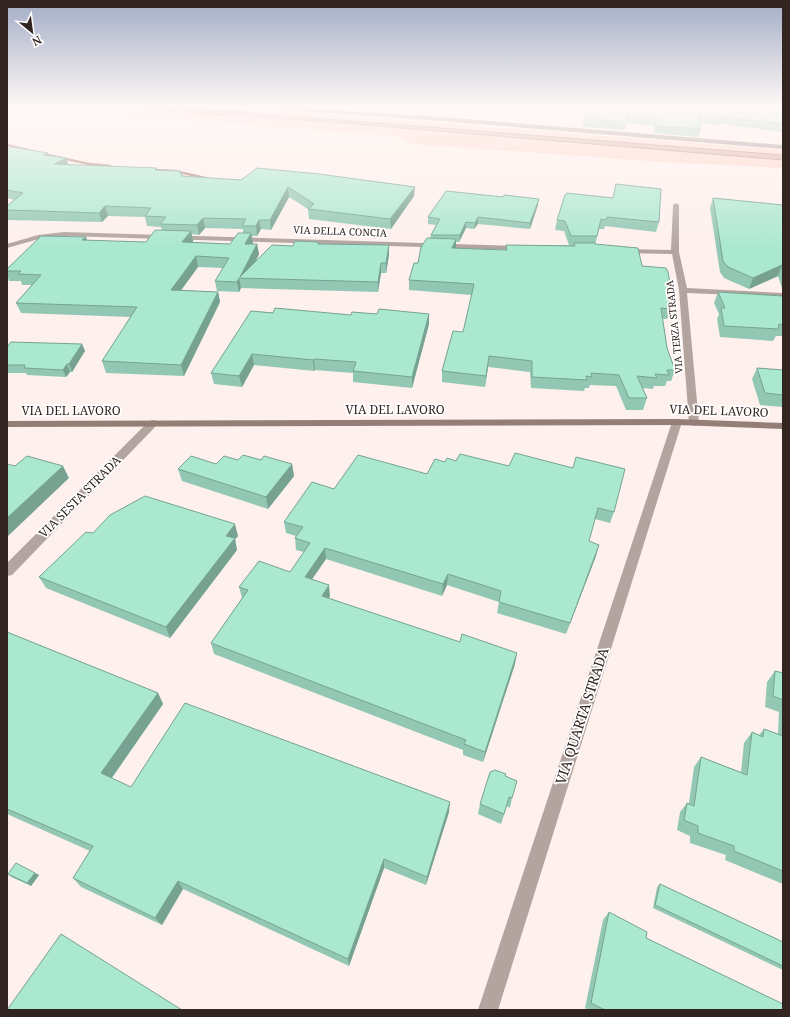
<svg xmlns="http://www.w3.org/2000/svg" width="790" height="1017" font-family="'Noto Serif',serif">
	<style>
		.green { fill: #ffd2c6 }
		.water { fill: #dba394; stroke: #a87d72 }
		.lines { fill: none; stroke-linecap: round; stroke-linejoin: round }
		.stream { stroke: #a87d72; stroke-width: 2.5 }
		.street { fill: #b3a4a0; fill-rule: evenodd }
		.secondary { fill: #947e78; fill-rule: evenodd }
		.wall { fill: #92c8b3; fill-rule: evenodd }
		.shaded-wall { fill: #77a292 }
		.building { fill: #aae8d0; stroke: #77a292 }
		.labels { text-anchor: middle; stroke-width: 3.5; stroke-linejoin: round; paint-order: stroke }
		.far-street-label { font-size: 10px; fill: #322521; stroke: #fff }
		.street-label { font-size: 12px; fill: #322521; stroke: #fff }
		.near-street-label { font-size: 14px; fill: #322521; stroke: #fff }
	</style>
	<rect width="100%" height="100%" fill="#fef0ec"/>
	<g class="green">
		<polygon points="33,106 118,106 174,112 331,122 783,160 783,168 664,162 412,144 395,136 223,123"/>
		<polygon points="163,106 214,106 378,118 783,150 783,155"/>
	</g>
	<polygon class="water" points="118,106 163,106 783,155 783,160 331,122 174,112"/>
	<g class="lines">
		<g class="stream">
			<polyline points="196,109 252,113"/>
			<polyline points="7,145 32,151"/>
			<polyline points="43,154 89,164 110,166"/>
			<polyline points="152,170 175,171 209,179"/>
		</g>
		<g class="street">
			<polygon points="676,203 679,205 679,252 687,288 783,293 783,297 687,293 699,423 694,426 689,423 679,290 672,254 623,253 619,251 623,249 671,250 673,205"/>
			<polygon points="64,232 522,246 526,248 522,250 64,236 39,239 7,248 7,244 38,235"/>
			<polygon points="677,419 682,422 498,1010 478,1010 672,422"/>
			<polygon points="153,420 157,421 158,423 157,425 12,575 7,576 7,563 149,421"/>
		</g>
		<g class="secondary">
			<polygon points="257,106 277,106 442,117 783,145 783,149 442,121 259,108"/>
			<polygon points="677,419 783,423 783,429 677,425 7,427 7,421"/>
		</g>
	</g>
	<g class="wall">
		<polygon points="378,106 431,106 428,109 399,106 394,111 378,110"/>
		<polygon points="741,108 783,111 783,132 720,124 718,126 700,122 701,129 699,137 654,133 654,126 627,123 627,120 625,130 583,127 584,119"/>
		<path d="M7,149L66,158L68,165L158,170L181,171V173H183V176L414,196L391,229L309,219L308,209L289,197L271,230L261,229L257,236H252L253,243L252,244H257L259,254L255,263L293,246L318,242V244L389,255L386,273H381L378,292L241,288L239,292L217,291L215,281L223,268L198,267L181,290L218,292L220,302L184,376L106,373L102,361L131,317L21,313L16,303L32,285H22L21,281H9L7,275V269L86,237L87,241L146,242L162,231L161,227L147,226L145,217L108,216L102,222L7,220V206L15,200L7,198ZM205,228L243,229V233L230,244L193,242V241L192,234L199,235Z"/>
		<polygon points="616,184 659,222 656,232 605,226 604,229 599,229 595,245 642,266 672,295 669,302 671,309 667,319 662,319 667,348 675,370 671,381 667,381 665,386 654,386 653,389 643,388 647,398 643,410 626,410 616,386 590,385 589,388 585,388 584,391 531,388 530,372 488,367 485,387 442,382 442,371 463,332 472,295 409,290 409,280 430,238 431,235 436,225 428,224 428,217 538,205 530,229 478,224 474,229 466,228 459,242 456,242 456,248 506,250 506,245 569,245 564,231 555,230 557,220 613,198"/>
		<polygon points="713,198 783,205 783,291 778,276 749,289 724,278 720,272 710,208"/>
		<polygon points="718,292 783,296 783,336 776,336 773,341 720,337 717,319 719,314 714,303"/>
		<polygon points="251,311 429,324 412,388 353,382 353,373 315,370 314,371 254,365 242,387 214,384 211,373"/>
		<polygon points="82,344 85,351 72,372 70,372 66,377 27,375 26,373 7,373 7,346"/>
		<polygon points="757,368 783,370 783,407 760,405 752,379"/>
		<polygon points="435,459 614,512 610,523 595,519 589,541 596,556 566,634 497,613 499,602 447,585 442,596 326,559 312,579 330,596 329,598 515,664 483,762 463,755 463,750 214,654 211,643 242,598 239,587 290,572 304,552 296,550 295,538 296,536 286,533 284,522 334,489 427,474"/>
		<polygon points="238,460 261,460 292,464 294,476 268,509 182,481 178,469"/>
		<polygon points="93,533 238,536 235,539 237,550 170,638 46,588 39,577"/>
		<polygon points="7,632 158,693 163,704 112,778 131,787 449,812 426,885 384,868 349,966 183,889 162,925 81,887 73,878 90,851 7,814"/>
		<polygon points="775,671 783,673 783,884 725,860 726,855 690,843 690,836 677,830 680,812 687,803 689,803 694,767 701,757 741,772 744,743 752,732 759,735 764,729 778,734 779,712 765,707 767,682"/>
		<polygon points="505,776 512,798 510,808 507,806 501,824 478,814 480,804"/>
		<polygon points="35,873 39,875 31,886 11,877 8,874"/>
		<polygon points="660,884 783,942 783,970 653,908 657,887"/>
		<polygon points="609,912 646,938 783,1010 588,1010 585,1008 603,920"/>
	</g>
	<g class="shaded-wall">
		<polygon points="394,106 399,106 394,111"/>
		<polygon points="722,117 720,124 718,126 720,119"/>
		<polygon points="66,158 69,167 54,164"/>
		<polygon points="288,187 289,197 271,230 270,220"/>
		<polygon points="415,187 414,196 391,229 390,219"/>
		<polygon points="539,199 538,205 530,229 530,223"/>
		<polygon points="105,206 108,216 102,222 99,213"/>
		<polygon points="478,217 478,224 474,229 475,223"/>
		<polygon points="203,218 205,228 199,235 197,225"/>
		<polygon points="259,220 261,229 257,236 256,226"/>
		<polygon points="466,222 466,228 459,242 460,235"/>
		<polygon points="191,231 193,241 185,252 182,242"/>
		<polygon points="251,233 253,243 247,254 245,244"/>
		<polygon points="86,237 89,247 82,240"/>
		<polygon points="456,239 456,249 452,248"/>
		<polygon points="257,244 259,254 247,278 240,277"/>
		<polygon points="389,245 389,255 386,273 386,263"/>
		<polygon points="196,256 198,267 174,300 171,290"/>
		<polygon points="381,263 381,273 378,292 378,282"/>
		<polygon points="782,265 778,276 749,289 753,278"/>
		<polygon points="239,278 241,288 239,292 237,282"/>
		<polygon points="218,292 220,302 184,376 181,365"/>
		<polygon points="429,314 429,324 412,388 412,377"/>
		<polygon points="82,344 85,351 72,372 69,364"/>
		<polygon points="252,354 254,365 242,387 239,376"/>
		<polygon points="489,356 488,367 485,387 486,376"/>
		<polygon points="314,359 315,370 314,371 313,360"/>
		<polygon points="67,364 70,372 66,377 63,370"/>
		<polygon points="292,464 294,476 268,509 266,497"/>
		<polygon points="63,466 69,478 7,537 7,518"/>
		<polygon points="235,524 238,536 235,539 237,550 170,638 166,627 226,536"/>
		<polygon points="599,545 596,556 566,634 570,623"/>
		<polygon points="325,548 326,559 306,588 305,577"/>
		<polygon points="448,574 447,585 442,596 443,584"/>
		<polygon points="329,585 330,596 323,607 322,596"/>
		<polygon points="517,653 515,664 483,762 485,752"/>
		<polygon points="158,693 163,704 108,783 101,773"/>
		<polygon points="450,802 449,812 426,885 427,877"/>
		<polygon points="384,859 384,868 349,966 348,959"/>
		<polygon points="35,873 39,875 31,886 27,883"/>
		<polygon points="178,881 183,889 162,925 155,918"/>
	</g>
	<g class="building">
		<polygon points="590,106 631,106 626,122 584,119"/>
		<polygon points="631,106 741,106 741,108 783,111 783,124 722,117 720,119 698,114 701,129 656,126 656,119 628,116"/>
		<polygon points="12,147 48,153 44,155 66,158 54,164 157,168 155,170 181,171 179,173 183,173 181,176 241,180 257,168 319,174 415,187 390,219 308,209 314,204 288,187 270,220 259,220 256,226 242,226 246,219 203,218 197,225 160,224 166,217 145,216 151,208 105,206 99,213 7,210 7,206 23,193 7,190 7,149 8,149"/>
		<polygon points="616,184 661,189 659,222 607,217 606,220 601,219 597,236 571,236 565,221 557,220 565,195 567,193 613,198"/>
		<polygon points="446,191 503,197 504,195 539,199 530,223 478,217 475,223 466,222 460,235 431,235 440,219 428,217"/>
		<polygon points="713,198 783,205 783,268 782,265 753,278 728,267 723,261"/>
		<polygon points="155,230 191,231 182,242 230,244 238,233 251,233 245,244 257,244 240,277 272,245 293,246 295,241 318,242 318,244 389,245 386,263 381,263 378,282 239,278 237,282 215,281 229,258 196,256 171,290 218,292 181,365 102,361 137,307 16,303 41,275 18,274 21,271 7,271 7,269 41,236 86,237 82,240 146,242"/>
		<polygon points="427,238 456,239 452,248 507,250 506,245 575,246 574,243 595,243 595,244 638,248 642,266 666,268 668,272 672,295 668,295 671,309 661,308 667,348 675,370 667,370 669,375 655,374 657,378 637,376 647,398 629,398 619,375 591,373 592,377 586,376 587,380 532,377 532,361 489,356 486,376 442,371 453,331 463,332 474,284 409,280 414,263 418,263 421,247"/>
		<polygon points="718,292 783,296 783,325 779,324 778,329 724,326 721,308 725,308"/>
		<polygon points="275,308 351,315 352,312 377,314 379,309 429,314 412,377 353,371 356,362 314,359 313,360 252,354 239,376 211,373 251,311 273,313"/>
		<polygon points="11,342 82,344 69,364 67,364 63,370 24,368 25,365 7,365 7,346 8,346"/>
		<polygon points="757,368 783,370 783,395 765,393"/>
		<polygon points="515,453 573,468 576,457 625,469 614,512 598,508 589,541 599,545 570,623 499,602 501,591 448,574 443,584 325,548 305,577 329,585 322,596 460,642 462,634 517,653 485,752 464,744 466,740 211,643 248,590 239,587 259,561 290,572 310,543 295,538 303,527 284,522 312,482 334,489 358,455 427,474 435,459 445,462 447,458 456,461 460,454 509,466"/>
		<polygon points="243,455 261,460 264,456 292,464 266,497 178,469 191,456 216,464 224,456 238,460"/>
		<polygon points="27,456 63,466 7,518 7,464 15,466"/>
		<polygon points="145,496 235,524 226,536 235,538 166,627 39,577 86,532 93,533 110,515"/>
		<polygon points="7,632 158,693 101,773 131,787 185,703 450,802 427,877 384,859 348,959 178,881 155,918 73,878 93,846 7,809"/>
		<polygon points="775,671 783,673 783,700 773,696"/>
		<polygon points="764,729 783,736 783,871 734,851 734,846 698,833 698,826 684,820 687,803 694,806 701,757 747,775 752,732 763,737"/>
		<polygon points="495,770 506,774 505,776 517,781 512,798 509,797 504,814 480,804 490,772"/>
		<polygon points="16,863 35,873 27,883 8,874"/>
		<polygon points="660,884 783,942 783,966 655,905"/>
		<polygon points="609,912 647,932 646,938 783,1004 783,1010 605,1010 591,1003"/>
		<polygon points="61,934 182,1010 7,1010"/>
	</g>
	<linearGradient id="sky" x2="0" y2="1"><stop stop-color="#a3adc6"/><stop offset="0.43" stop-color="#fff8f6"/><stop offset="1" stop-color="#fff8f6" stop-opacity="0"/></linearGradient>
	<rect width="790" height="248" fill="url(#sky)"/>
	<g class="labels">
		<g class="far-street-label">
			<text transform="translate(340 231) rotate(2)" y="4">VIA DELLA CONCIA</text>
			<text transform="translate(674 327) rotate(-96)" y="4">VIA TERZA STRADA</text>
		</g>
		<g class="street-label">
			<text x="395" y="414">VIA DEL LAVORO</text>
			<text x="71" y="415">VIA DEL LAVORO</text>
			<text transform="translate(719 411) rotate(2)" y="4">VIA DEL LAVORO</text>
			<text transform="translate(80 497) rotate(-45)" y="4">VIA SESTA STRADA</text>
		</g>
		<g class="near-street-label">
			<text transform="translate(582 716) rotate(-72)" y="5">VIA QUARTA STRADA</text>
		</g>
	</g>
	<rect width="790" height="1017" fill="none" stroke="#322521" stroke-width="16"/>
	<g transform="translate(32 32) rotate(151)" stroke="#ffffff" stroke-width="3" paint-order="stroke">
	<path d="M0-3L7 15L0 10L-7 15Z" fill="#322521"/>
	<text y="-6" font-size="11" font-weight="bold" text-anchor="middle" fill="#322521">N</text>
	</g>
</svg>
